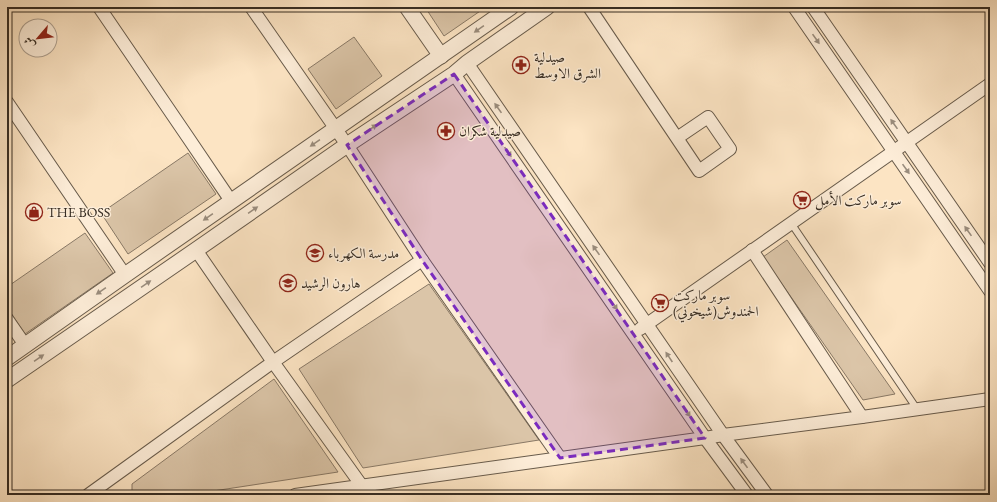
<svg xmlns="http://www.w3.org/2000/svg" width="997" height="502" font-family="'EB Garamond',Amiri,serif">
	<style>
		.green { fill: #dbc5a8; stroke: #897966 }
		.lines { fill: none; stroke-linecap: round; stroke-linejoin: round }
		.service-casing { stroke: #685b4b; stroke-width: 8 }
		.minor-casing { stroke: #685b4b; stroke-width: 14 }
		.tertiary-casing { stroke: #685b4b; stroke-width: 17 }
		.service { stroke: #fdedd8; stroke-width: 6 }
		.minor { stroke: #fdedd8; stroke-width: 12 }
		.tertiary { stroke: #fdedd8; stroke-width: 15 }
		.oneway { fill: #9a8d7e }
		.marked { fill: #7b2cbf; fill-opacity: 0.2; stroke: #7b2cbf; stroke-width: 3; stroke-dasharray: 8 5; stroke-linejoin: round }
		.labels { text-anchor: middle; stroke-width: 3; stroke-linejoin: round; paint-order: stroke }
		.poi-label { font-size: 14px; fill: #372d23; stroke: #fdedd8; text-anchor: start }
	</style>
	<rect width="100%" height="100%" fill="#fce4c3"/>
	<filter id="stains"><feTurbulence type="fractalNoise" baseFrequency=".005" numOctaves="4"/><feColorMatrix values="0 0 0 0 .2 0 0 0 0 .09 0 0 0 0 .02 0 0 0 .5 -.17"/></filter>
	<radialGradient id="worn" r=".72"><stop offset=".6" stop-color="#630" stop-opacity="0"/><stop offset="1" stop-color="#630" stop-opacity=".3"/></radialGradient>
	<g class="green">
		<polygon points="425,7 486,7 444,36"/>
		<polygon points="354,37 382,76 336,109 308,69"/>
		<polygon points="188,153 216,194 128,254 101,213"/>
		<polygon points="85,233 113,273 25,334 7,307 7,287"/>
		<polygon points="787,240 895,394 863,400 763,257"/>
		<polygon points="429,284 539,440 363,468 299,369"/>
		<polygon points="274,379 338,472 187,495 132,495 132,484"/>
	</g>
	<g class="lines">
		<g class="service-casing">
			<polyline id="service" points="791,223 917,409"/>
		</g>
		<g class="minor-casing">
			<g id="minor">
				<polyline points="99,7 189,139 231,201"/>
				<polyline points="251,7 347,145 422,260 560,458"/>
				<polyline points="589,7 699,171 730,149 708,117 677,138"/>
				<polyline points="794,7 990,291"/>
				<polyline points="813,7 990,263"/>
				<polyline points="467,63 723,435 767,495"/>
				<polyline points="454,74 705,438 747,495"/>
				<polyline points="7,102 125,275"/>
				<polyline points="196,250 273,362 362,486"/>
				<polyline points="752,250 862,417"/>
				<polyline points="7,319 25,345"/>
				<polyline points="640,329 990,84"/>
				<polyline points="88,495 273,362 422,260"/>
				<polyline points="295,495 705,438 723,435 862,417 990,399"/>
			</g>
		</g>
		<g class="tertiary-casing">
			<g id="tertiary">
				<polyline points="407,7 441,56"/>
				<polyline points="7,358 125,275 511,7"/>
				<polyline points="7,380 196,250 347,145 454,74 467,63 547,7"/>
			</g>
		</g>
		<use href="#service" class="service"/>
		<use href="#minor" class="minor"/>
		<use href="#tertiary" class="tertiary"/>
	</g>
	<defs><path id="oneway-solid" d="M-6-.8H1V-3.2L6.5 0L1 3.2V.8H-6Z"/></defs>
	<g class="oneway">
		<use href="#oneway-solid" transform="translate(479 29) rotate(145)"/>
		<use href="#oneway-solid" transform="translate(816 39) rotate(55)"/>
		<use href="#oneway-solid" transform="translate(498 108) rotate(-125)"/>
		<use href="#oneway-solid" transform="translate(894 124) rotate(-125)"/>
		<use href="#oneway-solid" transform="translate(372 128) rotate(-34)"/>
		<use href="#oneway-solid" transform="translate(315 143) rotate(146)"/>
		<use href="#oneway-solid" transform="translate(508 152) rotate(55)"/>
		<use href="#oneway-solid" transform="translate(906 169) rotate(55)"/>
		<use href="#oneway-solid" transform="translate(253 210) rotate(-35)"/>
		<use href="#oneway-solid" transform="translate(208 217) rotate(145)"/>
		<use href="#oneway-solid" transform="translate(968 231) rotate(-125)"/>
		<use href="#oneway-solid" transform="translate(596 250) rotate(-125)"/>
		<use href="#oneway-solid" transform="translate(146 284) rotate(-34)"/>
		<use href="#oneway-solid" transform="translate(101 291) rotate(145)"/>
		<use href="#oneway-solid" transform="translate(614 305) rotate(55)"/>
		<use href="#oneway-solid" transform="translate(669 357) rotate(-124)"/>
		<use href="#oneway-solid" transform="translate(39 358) rotate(-34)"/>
		<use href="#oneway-solid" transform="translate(687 412) rotate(55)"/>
		<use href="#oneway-solid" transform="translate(744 463) rotate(-126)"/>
	</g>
	<path class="marked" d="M454,74L705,438L560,458L422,260L347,145Z"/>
	<defs>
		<g id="pharmacy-ring" transform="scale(0.9)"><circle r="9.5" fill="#fdedd8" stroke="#8f2418" stroke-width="1.5"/><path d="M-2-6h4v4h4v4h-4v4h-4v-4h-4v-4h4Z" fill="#8f2418"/></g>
		<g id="supermarket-ring" transform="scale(0.9)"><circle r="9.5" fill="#fdedd8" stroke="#8f2418" stroke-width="1.5"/><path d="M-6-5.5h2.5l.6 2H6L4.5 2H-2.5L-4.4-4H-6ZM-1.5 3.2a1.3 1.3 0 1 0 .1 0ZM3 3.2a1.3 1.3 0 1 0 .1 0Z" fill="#8f2418"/></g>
		<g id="shop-ring" transform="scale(0.9)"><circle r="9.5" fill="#fdedd8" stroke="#8f2418" stroke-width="1.5"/><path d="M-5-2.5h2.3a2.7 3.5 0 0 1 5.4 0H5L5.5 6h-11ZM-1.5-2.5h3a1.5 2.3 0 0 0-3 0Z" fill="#8f2418"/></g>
		<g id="school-ring" transform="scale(0.9)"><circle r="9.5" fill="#fdedd8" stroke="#8f2418" stroke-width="1.5"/><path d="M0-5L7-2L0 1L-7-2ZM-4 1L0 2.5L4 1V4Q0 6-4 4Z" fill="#8f2418"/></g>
	</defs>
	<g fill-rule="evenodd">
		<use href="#pharmacy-ring" x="521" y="65"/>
		<use href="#pharmacy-ring" x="446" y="131"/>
		<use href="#supermarket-ring" x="802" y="200"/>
		<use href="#shop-ring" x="34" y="212"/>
		<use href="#school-ring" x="315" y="253"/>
		<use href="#school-ring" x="288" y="283"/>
		<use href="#supermarket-ring" x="660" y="303"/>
	</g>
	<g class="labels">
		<g class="poi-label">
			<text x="534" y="62">صيدلية<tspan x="534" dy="16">الشرق الاوسط</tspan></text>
			<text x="459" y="136">صيدلية شكران</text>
			<text x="815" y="205">سوبر ماركت الأمل</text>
			<text x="47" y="217">THE BOSS</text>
			<text x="328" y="258">مدرسة الكهرباء</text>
			<text x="301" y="288">هارون الرشيد</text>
			<text x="673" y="300">سوبر ماركت<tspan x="673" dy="16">الحمندوش(شيخوني)</tspan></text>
		</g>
	</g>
	<rect width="997" height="502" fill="none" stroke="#fce4c3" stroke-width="24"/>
	<rect x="8" y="8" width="981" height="486" fill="none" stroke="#372d23" stroke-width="2"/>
	<rect x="12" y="12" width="973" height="478" fill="none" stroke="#372d23"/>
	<g transform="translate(38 38) rotate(242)"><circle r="19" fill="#fdedd8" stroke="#aea090"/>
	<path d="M0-3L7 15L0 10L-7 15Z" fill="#8f2418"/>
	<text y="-6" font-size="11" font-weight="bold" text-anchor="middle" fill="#372d23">ش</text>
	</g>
	<rect width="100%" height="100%" filter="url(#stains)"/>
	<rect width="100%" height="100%" fill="url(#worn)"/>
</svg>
